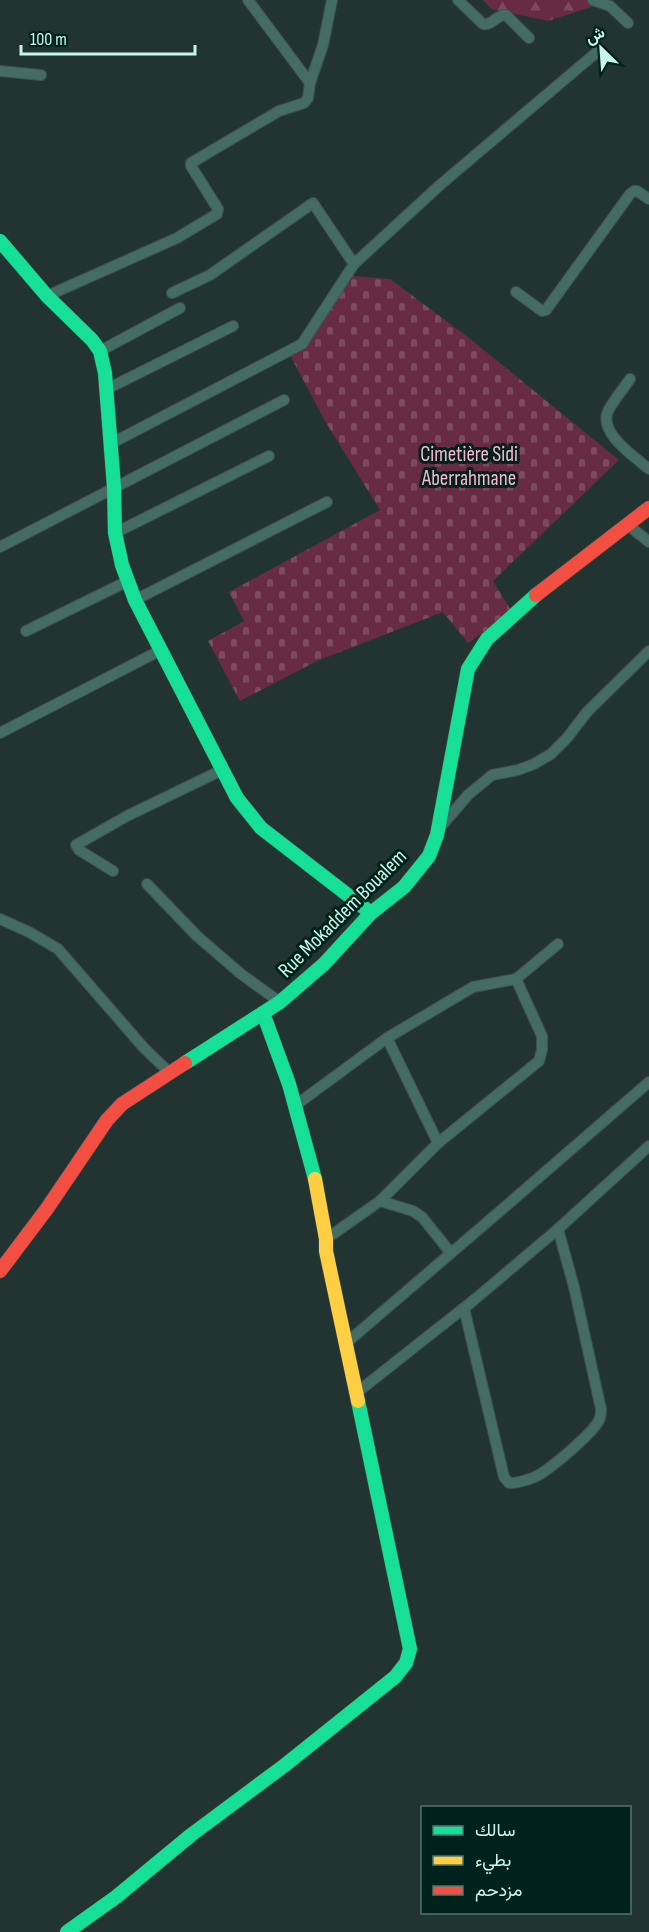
<svg xmlns="http://www.w3.org/2000/svg" width="649" height="1932" font-family="'Sofia Sans Condensed',Vazirmatn,sans-serif">
	<style>
		.forest { fill: url(#forest-firs) }
		.cemetery { fill: url(#cemetery-stones) }
		.lines { fill: none; stroke-linecap: round; stroke-linejoin: round }
		.street-casing { stroke: #3c524e; stroke-width: 12 }
		.fast-casing { stroke: #3c524e; stroke-width: 15 }
		.slow-casing { stroke: #3c524e; stroke-width: 15 }
		.jam-casing { stroke: #3c524e; stroke-width: 15 }
		.street { stroke: #456b65; stroke-width: 10 }
		.fast { stroke: #16e098; stroke-width: 14 }
		.slow { stroke: #ffcf43; stroke-width: 14 }
		.jam { stroke: #f24e42; stroke-width: 14 }
		.labels { text-anchor: middle; stroke-width: 6; stroke-linejoin: round; paint-order: stroke }
		.park-label { font-size: 21px; fill: #feb5cc; stroke: #00221c }
		.street-label { font-size: 21px; fill: #c7f7eb; stroke: #00221c }
	</style>
	<defs>
		<pattern id="forest-firs" width="22" height="20" patternUnits="userSpaceOnUse" patternTransform="scale(1.5)"><rect width="22" height="20" fill="#672b43"/><path d="M5 1l3.5 6h-7zM16 11l3.5 6h-7z" fill="#7b4a5e"/></pattern>
		<pattern id="cemetery-stones" width="16" height="16" patternUnits="userSpaceOnUse" patternTransform="scale(1.5)"><rect width="16" height="16" fill="#672b43"/><path d="M2 7V4a2 2 0 0 1 4 0v3zM10 15v-3a2 2 0 0 1 4 0v3z" fill="#7b4a5e"/></pattern>
	</defs>
	<rect width="100%" height="100%" fill="#223431"/>
	<polygon class="forest" points="483,0 601,0 600,4 548,21 491,9"/>
	<polygon class="cemetery" points="353,276 390,279 469,338 619,460 493,581 512,612 468,643 443,612 317,661 240,701 208,641 244,621 229,592 380,510 325,421 290,355 307,345"/>
	<g class="lines">
		<g class="street-casing">
			<g id="street">
				<polyline points="248,0 310,83"/>
				<path d="M458,0L483,24C492,26 497,14 506,15L529,38"/>
				<polyline points="593,0 610,6 628,23"/>
				<polyline points="0,71 41,75"/>
				<polyline points="516,292 542,311 546,310 630,194 634,191 637,191 649,199"/>
				<polyline points="172,293 210,275 313,203 354,264"/>
				<polyline points="47,296 177,238 217,214 218,209 191,166 191,163 279,111 304,103 308,98 310,83 323,45 332,0"/>
				<polyline points="100,351 180,308"/>
				<path d="M630,379C623,389 614,400 608,411C598,433 635,457 649,469"/>
				<polyline points="107,389 233,326"/>
				<polyline points="112,443 302,344 354,264 440,185 597,52"/>
				<polyline points="628,525 649,542"/>
				<polyline points="115,533 269,456"/>
				<polyline points="0,547 284,400"/>
				<polyline points="135,600 327,502"/>
				<polyline points="26,631 128,581"/>
				<polyline points="0,733 161,650"/>
				<polyline points="437,831 468,795 492,775 518,770 534,764 551,754 567,738 587,712 649,651"/>
				<polyline points="113,871 79,850 76,845 127,816 222,770"/>
				<polyline points="147,884 197,936 241,974 280,1002"/>
				<polyline points="0,919 29,932 58,949 144,1048 171,1074"/>
				<polyline points="387,1038 438,1143"/>
				<polyline points="296,1105 387,1038 473,987 516,979"/>
				<polyline points="380,1201 413,1211 422,1217 450,1252"/>
				<polyline points="326,1239 380,1201 438,1143 539,1061 542,1050 542,1036 516,979 558,944"/>
				<path d="M464,1308L504,1477L509,1483C520,1483 536,1478 545,1471C558,1462 590,1435 598,1422C601,1418 601,1414 601,1409L574,1287L558,1229"/>
				<path d="M345,1344C447,1257 548,1170 649,1082"/>
				<polyline points="355,1394 474,1300 558,1229 649,1146"/>
			</g>
		</g>
		<g class="fast-casing">
			<g id="fast">
				<polyline points="0,241 47,296 92,340 100,351 105,373 114,487 115,533 122,565 135,600 237,798 261,828 371,913"/>
				<polyline points="263,1013 289,1084 315,1179"/>
				<polyline points="185,1063 280,1002 324,964 371,913 404,887 429,856 437,835 468,669 487,639 536,595"/>
				<polyline points="67,1932 116,1897 191,1835 285,1765 395,1677 406,1663 410,1649 358,1401"/>
			</g>
		</g>
		<g class="slow-casing">
			<polyline id="slow" points="315,1179 326,1239 326,1251 358,1401"/>
		</g>
		<g class="jam-casing">
			<g id="jam">
				<polyline points="536,595 649,508"/>
				<polyline points="0,1271 46,1210 107,1120 122,1104 185,1063"/>
			</g>
		</g>
		<use href="#street" class="street"/>
		<use href="#fast" class="fast"/>
		<use href="#slow" class="slow"/>
		<use href="#jam" class="jam"/>
	</g>
	<g class="labels">
		<g class="park-label">
			<text x="469" y="461">Cimetière Sidi<tspan x="469" dy="24">Aberrahmane</tspan></text>
		</g>
		<g class="street-label">
			<text transform="translate(342 913) rotate(-45)" y="7">Rue Mokaddem Boualem</text>
		</g>
	</g>
	<rect x="421" y="1806" width="210" height="108" fill="#00221c" stroke="#50776f" stroke-width="1.5"/>
	<rect x="433" y="1826" width="30" height="9" fill="#16e098" stroke="#50776f" stroke-width="1.5"/>
	<text x="475" y="1836" font-size="18" fill="#c7f7eb">سالك</text>
	<rect x="433" y="1856" width="30" height="9" fill="#ffcf43" stroke="#50776f" stroke-width="1.5"/>
	<text x="475" y="1866" font-size="18" fill="#c7f7eb">بطيء</text>
	<rect x="433" y="1886" width="30" height="9" fill="#f24e42" stroke="#50776f" stroke-width="1.5"/>
	<text x="475" y="1896" font-size="18" fill="#c7f7eb">مزدحم</text>
	<g transform="translate(601 48) rotate(335)" stroke="#00221c" stroke-width="4.5" paint-order="stroke">
	<path d="M0-4.5L10 22L0 15L-10 22Z" fill="#c7f7eb"/>
	<text y="-9" font-size="16" font-weight="bold" text-anchor="middle" fill="#c7f7eb">ش</text>
	</g>
	<path d="M21 45v9h174v-9" fill="none" stroke="#c7f7eb" stroke-width="3"/>
	<text x="30" y="45" font-size="18" fill="#c7f7eb" stroke="#00221c" stroke-width="4.5" paint-order="stroke">100 m</text>
</svg>
